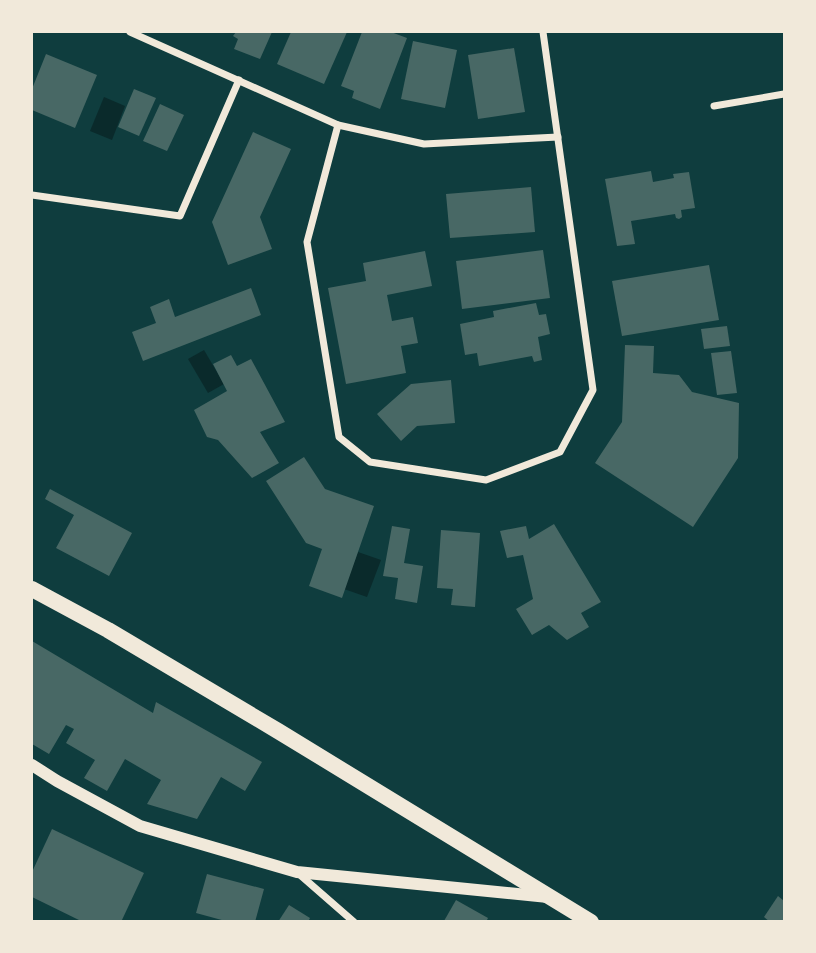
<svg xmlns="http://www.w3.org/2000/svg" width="816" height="953" font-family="'PT Sans',sans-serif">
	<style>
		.water { fill: #0a2a2b }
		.building { fill: #486865 }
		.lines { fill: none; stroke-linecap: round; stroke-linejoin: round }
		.minor { stroke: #f1e9da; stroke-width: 7 }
		.tertiary { stroke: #f1e9da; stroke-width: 12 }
		.primary { stroke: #f1e9da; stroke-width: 16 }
	</style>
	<rect width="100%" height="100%" fill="#0f3d3e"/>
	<g class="water">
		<polygon points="104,97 125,106 112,140 90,131"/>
		<polygon points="204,350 224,384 208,393 188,359"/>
		<polygon points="358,552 381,560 367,597 344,589"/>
	</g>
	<g class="building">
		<polygon points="236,32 272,32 260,59 234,49 238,39 233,36"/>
		<polygon points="291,32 347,32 324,84 277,64"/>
		<polygon points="362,32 391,32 407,38 380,109 352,98 354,91 341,86"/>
		<polygon points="413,41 457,50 445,108 401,99"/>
		<polygon points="514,48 525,112 478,119 468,55"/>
		<polygon points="46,54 97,75 75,128 32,110 32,89"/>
		<polygon points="134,89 156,98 139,136 118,127"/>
		<polygon points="160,104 184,115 167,151 143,141"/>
		<polygon points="253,132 291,149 260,217 272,249 228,265 212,222"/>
		<polygon points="651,171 653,182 674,178 673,174 689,172 695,208 681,210 682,217 679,219 676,218 675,214 631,221 635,244 617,246 605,179"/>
		<polygon points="531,187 535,232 450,238 446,194"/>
		<polygon points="543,250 550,298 462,309 456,261"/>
		<polygon points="425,251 432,286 387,295 392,321 413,317 418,343 401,346 406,373 346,384 328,288 366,281 363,263"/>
		<polygon points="709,265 719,320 622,336 612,281"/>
		<polygon points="251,288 261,315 143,361 132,332 156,323 150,307 169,299 175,317"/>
		<polygon points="536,303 539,315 546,314 550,334 538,337 542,360 534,362 532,356 479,366 477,353 465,355 460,324 494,317 493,311"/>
		<polygon points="727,326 730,346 704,349 701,329"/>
		<polygon points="625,345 654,346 653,373 679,375 692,392 739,403 738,458 693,527 595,463 622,422"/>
		<polygon points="731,351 737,393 717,395 711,353"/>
		<polygon points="231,355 237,366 251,359 285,422 260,432 279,463 252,478 218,440 207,437 194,410 227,391 213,364"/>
		<polygon points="451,380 455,423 417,426 401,441 377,414 411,384"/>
		<polygon points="304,457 325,489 374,506 342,598 309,586 322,549 306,543 266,481"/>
		<polygon points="50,489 132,533 109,576 56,548 74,515 45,499"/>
		<polygon points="554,524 601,602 581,613 589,627 567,640 549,625 532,635 516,609 533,599 523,555 507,558 500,531 526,526 529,539"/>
		<polygon points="392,526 410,529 404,563 423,566 417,603 395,599 398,578 383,576"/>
		<polygon points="441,530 480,533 475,607 451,605 453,589 437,588"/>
		<polygon points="32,641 153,713 156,702 262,762 245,791 221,777 197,819 147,804 161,780 125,759 107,791 84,778 95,760 66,743 74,729 66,725 49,754 32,744"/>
		<polygon points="52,829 144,873 121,922 83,922 32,897 32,872"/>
		<polygon points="207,874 264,889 255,922 229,922 196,913"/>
		<polygon points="778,896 784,901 784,922 770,922 764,917"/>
		<polygon points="456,900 488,918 486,922 444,921"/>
		<polygon points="289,905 310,918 308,922 278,922"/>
	</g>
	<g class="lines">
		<g class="minor">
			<polyline points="130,32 338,125 424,144 558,137"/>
			<polyline points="714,106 784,94"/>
			<polyline points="338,125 307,242 339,437 370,462 486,480 560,452 593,390 543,32"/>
			<polyline points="32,195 180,216 239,80"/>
			<polyline points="299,874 354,922"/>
		</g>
		<polyline class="tertiary" points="32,765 57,781 140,826 297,872 548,897"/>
		<polyline class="primary" points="32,589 108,630 278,731 591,922"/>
	</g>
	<rect width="816" height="953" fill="none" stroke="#f1e9da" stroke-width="66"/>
</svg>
